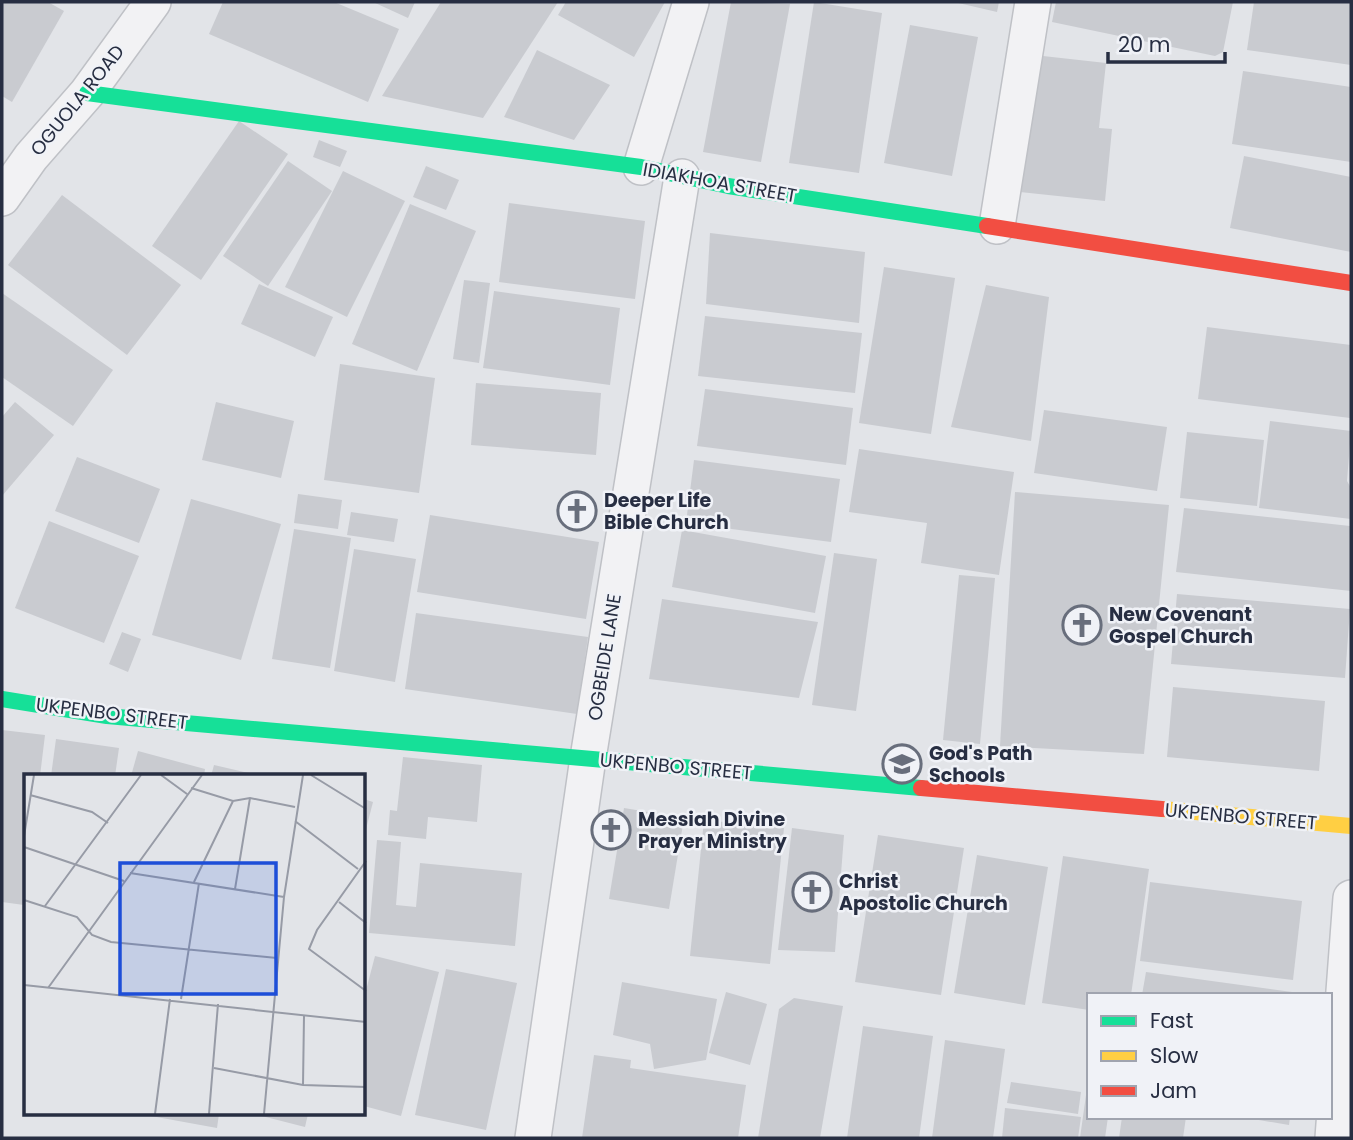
<svg xmlns="http://www.w3.org/2000/svg" width="1353" height="1140" font-family="Poppins,sans-serif">
	<style>
		.building { fill: #c9cbd0 }
		.lines { fill: none; stroke-linecap: round; stroke-linejoin: round }
		.street-casing { stroke: #bfc1c6; stroke-width: 38 }
		.street { stroke: #f2f2f4; stroke-width: 35 }
		.fast { stroke: #16e098; stroke-width: 16 }
		.slow { stroke: #ffcf43; stroke-width: 16 }
		.jam { stroke: #f24e42; stroke-width: 16 }
		.labels { text-anchor: middle; stroke-width: 5; stroke-linejoin: round; paint-order: stroke }
		.street-label { font-size: 19px; fill: #272e42; stroke: #f0f2f7 }
		.poi-label { font-size: 19px; font-weight: bold; fill: #272e42; stroke: #f0f2f7; text-anchor: start }
		.inset-road { fill: none; stroke: #979ba6; stroke-width: 2 }
		.view { fill: #1d4ed8; fill-opacity: 0.15; stroke: #1d4ed8; stroke-width: 3.5 }
		.inset-edge { fill: none; stroke: #272e42; stroke-width: 3.5 }
	</style>
	<rect width="100%" height="100%" fill="#e2e4e8"/>
	<g class="building">
		<polygon points="2,2 48,2 64,11 12,102 2,96"/>
		<polygon points="223,2 334,2 399,29 368,102 209,34"/>
		<polygon points="373,2 415,2 408,18"/>
		<polygon points="441,2 558,2 483,118 382,96"/>
		<polygon points="566,2 665,2 634,57 558,15"/>
		<polygon points="731,2 790,4 761,162 703,152"/>
		<polygon points="814,2 882,13 859,173 789,163"/>
		<polygon points="954,2 999,2 997,12"/>
		<polygon points="1056,2 1233,2 1223,52 1215,56 1052,22"/>
		<polygon points="1254,2 1351,2 1351,65 1247,50"/>
		<polygon points="910,25 978,37 952,176 884,163"/>
		<polygon points="537,50 610,85 574,140 504,117"/>
		<polygon points="1034,55 1106,63 1099,128 1112,129 1105,201 1020,192"/>
		<polygon points="1243,71 1351,87 1351,162 1232,144"/>
		<polygon points="239,121 288,154 201,280 152,246"/>
		<polygon points="319,140 347,151 340,167 313,157"/>
		<polygon points="1244,156 1351,177 1351,252 1230,228"/>
		<polygon points="288,161 332,191 268,286 223,256"/>
		<polygon points="426,166 459,180 446,210 413,197"/>
		<polygon points="343,171 405,201 347,317 285,287"/>
		<polygon points="62,195 181,285 127,355 8,265"/>
		<polygon points="509,203 645,221 635,299 499,282"/>
		<polygon points="410,204 476,231 417,371 352,344"/>
		<polygon points="710,233 865,252 859,323 706,304"/>
		<polygon points="884,267 955,278 931,434 859,423"/>
		<polygon points="464,280 490,283 479,363 453,359"/>
		<polygon points="259,284 333,317 315,357 241,324"/>
		<polygon points="986,285 1049,297 1031,441 951,427"/>
		<polygon points="494,291 620,308 610,385 483,368"/>
		<polygon points="2,293 113,370 73,426 2,377"/>
		<polygon points="705,316 862,333 855,393 698,376"/>
		<polygon points="1207,327 1351,345 1350,418 1198,399"/>
		<polygon points="340,364 435,378 419,493 324,480"/>
		<polygon points="476,383 601,393 596,455 471,445"/>
		<polygon points="705,389 853,408 846,465 697,446"/>
		<polygon points="15,402 54,435 2,496 2,417"/>
		<polygon points="216,402 294,421 281,478 202,460"/>
		<polygon points="1044,410 1167,427 1157,491 1034,473"/>
		<polygon points="1270,421 1351,431 1347,481 1351,488 1351,519 1259,508"/>
		<polygon points="1187,432 1264,440 1257,506 1180,498"/>
		<polygon points="859,449 1014,472 999,575 921,563 927,523 849,512"/>
		<polygon points="77,457 160,489 139,543 55,511"/>
		<polygon points="694,460 840,479 831,542 686,523"/>
		<polygon points="1015,492 1169,505 1144,754 1000,746"/>
		<polygon points="298,494 342,500 338,529 294,523"/>
		<polygon points="191,499 281,524 241,660 152,635"/>
		<polygon points="1184,508 1350,526 1351,591 1176,572"/>
		<polygon points="351,512 398,519 394,542 347,535"/>
		<polygon points="430,515 599,542 586,619 417,592"/>
		<polygon points="49,521 139,556 104,643 15,608"/>
		<polygon points="294,529 351,538 330,668 272,659"/>
		<polygon points="682,530 826,556 815,613 672,587"/>
		<polygon points="354,549 416,559 395,682 334,671"/>
		<polygon points="834,553 877,559 856,711 812,705"/>
		<polygon points="959,575 995,578 980,744 943,740"/>
		<polygon points="1177,594 1350,609 1345,678 1171,664"/>
		<polygon points="662,599 818,622 799,698 649,679"/>
		<polygon points="416,613 588,637 577,714 405,689"/>
		<polygon points="122,632 141,639 128,672 109,664"/>
		<polygon points="1173,687 1325,701 1319,771 1167,757"/>
		<polygon points="2,730 45,735 40,776 26,776 24,905 2,902"/>
		<polygon points="56,739 119,748 115,776 51,776"/>
		<polygon points="138,751 205,769 204,776 131,776"/>
		<polygon points="403,757 482,765 477,822 428,817 426,839 388,835 390,810 397,811"/>
		<polygon points="214,765 257,775 257,776 211,776"/>
		<polygon points="364,799 373,802 365,833 364,833"/>
		<polygon points="624,808 684,818 669,909 609,899"/>
		<polygon points="704,820 784,828 770,964 690,956"/>
		<polygon points="792,828 844,835 835,952 778,950"/>
		<polygon points="878,835 964,848 941,995 855,982"/>
		<polygon points="377,840 401,842 396,905 416,907 420,863 522,873 515,946 369,933"/>
		<polygon points="977,855 1048,867 1025,1005 954,993"/>
		<polygon points="1063,856 1149,869 1131,995 1089,995 1089,1010 1042,1003"/>
		<polygon points="1150,882 1302,901 1293,980 1140,961"/>
		<polygon points="375,956 439,972 401,1116 364,1106 364,998"/>
		<polygon points="446,969 517,983 486,1130 415,1115"/>
		<polygon points="1146,972 1292,992 1292,995 1142,995"/>
		<polygon points="622,982 717,999 706,1060 654,1069 650,1044 613,1035"/>
		<polygon points="726,992 767,1004 750,1065 709,1053"/>
		<polygon points="794,998 843,1006 820,1138 758,1138 779,1009"/>
		<polygon points="863,1026 933,1036 919,1138 847,1138"/>
		<polygon points="945,1040 1005,1049 993,1138 932,1138"/>
		<polygon points="594,1055 631,1060 630,1068 746,1085 738,1138 582,1138"/>
		<polygon points="1011,1082 1081,1092 1078,1114 1007,1103"/>
		<polygon points="1086,1095 1089,1095 1089,1117 1108,1117 1105,1138 1080,1138"/>
		<polygon points="1005,1108 1081,1117 1078,1138 1002,1138"/>
		<polygon points="140,1114 219,1114 217,1128"/>
		<polygon points="254,1114 308,1114 305,1127"/>
		<polygon points="1122,1117 1186,1117 1183,1138 1119,1138"/>
		<polygon points="1241,1117 1290,1117 1289,1125"/>
	</g>
	<g class="lines">
		<g class="street-casing">
			<g id="street">
				<polyline points="641,167 691,2"/>
				<polyline points="2,198 31,157 87,93 153,2"/>
				<polyline points="997,226 1033,2"/>
				<polyline points="533,1138 588,758 682,177"/>
				<polyline points="1333,1138 1351,898"/>
			</g>
		</g>
		<use href="#street" class="street"/>
		<g class="fast">
			<polyline points="87,93 641,167 728,186 987,226"/>
			<polyline points="2,699 107,716 921,788"/>
		</g>
		<polyline class="slow" points="1162,809 1351,826"/>
		<g class="jam">
			<polyline points="987,226 1351,283"/>
			<polyline points="921,788 1162,809"/>
		</g>
	</g>
	<defs>
		<g id="church-ring" transform="scale(2.0125)"><circle r="9.5" fill="#f0f2f7" stroke="#686e7c" stroke-width="1.5"/><path d="M-1.2-6h2.4v3.5h3.3v2.4h-3.3V6h-2.4V-.1h-3.3v-2.4h3.3Z" fill="#686e7c"/></g>
		<g id="school-ring" transform="scale(2.0125)"><circle r="9.5" fill="#f0f2f7" stroke="#686e7c" stroke-width="1.5"/><path d="M0-5L7-2L0 1L-7-2ZM-4 1L0 2.5L4 1V4Q0 6-4 4Z" fill="#686e7c"/></g>
	</defs>
	<g fill-rule="evenodd">
		<use href="#church-ring" x="577" y="511"/>
		<use href="#church-ring" x="1082" y="625"/>
		<use href="#school-ring" x="902" y="764"/>
		<use href="#church-ring" x="611" y="830"/>
		<use href="#church-ring" x="812" y="892"/>
	</g>
	<g class="labels">
		<g class="street-label">
			<text transform="translate(77 100) rotate(-51)" y="7">OGUOLA ROAD</text>
			<text transform="translate(720 182) rotate(10)" y="7">IDIAKHOA STREET</text>
			<text transform="translate(604 657) rotate(-81)" y="7">OGBEIDE LANE</text>
			<text transform="translate(112 713) rotate(7)" y="7">UKPENBO STREET</text>
			<text transform="translate(676 766) rotate(5)" y="7">UKPENBO STREET</text>
			<text transform="translate(1241 816) rotate(5)" y="7">UKPENBO STREET</text>
		</g>
		<g class="poi-label">
			<text x="604" y="507">Deeper Life<tspan x="604" dy="22">Bible Church</tspan></text>
			<text x="1109" y="621">New Covenant<tspan x="1109" dy="22">Gospel Church</tspan></text>
			<text x="929" y="760">God's Path<tspan x="929" dy="22">Schools</tspan></text>
			<text x="638" y="826">Messiah Divine<tspan x="638" dy="22">Prayer Ministry</tspan></text>
			<text x="839" y="888">Christ<tspan x="839" dy="22">Apostolic Church</tspan></text>
		</g>
	</g>
	<g transform="translate(24 774)">
		<rect width="341" height="341" fill="#e2e4e8"/>
		<path class="inset-road" d="M137,1L163,20M287,1L342,35M167,14L209,27L226,24L271,33M6,21L68,38L84,49M271,47L334,95M0,62L10,1M0,73L100,107M342,87L293,156L285,175L342,217M106,99L260,123M170,108L209,27M211,115L226,24M0,126L53,143L68,161L87,168L253,184M315,128L342,149M21,132L117,1M0,211L342,248M24,214L178,1M157,225L175,109M190,294L279,311L342,313M279,311L280,242M131,340L146,225M185,340L194,230M240,340L260,123L279,1"/>
		<path class="view" d="M96,89H252V220H96Z"/>
		<rect width="341" height="341" class="inset-edge"/>
	</g>
	<rect width="1353" height="1140" fill="none" stroke="#272e42" stroke-width="7"/>
	<rect x="1087" y="993" width="245" height="126" fill="#f0f2f7" stroke="#a0a4af" stroke-width="2"/>
	<rect x="1101" y="1016" width="35" height="10" fill="#16e098" stroke="#a0a4af" stroke-width="2"/>
	<text x="1150" y="1028" font-size="21" fill="#272e42">Fast</text>
	<rect x="1101" y="1051" width="35" height="10" fill="#ffcf43" stroke="#a0a4af" stroke-width="2"/>
	<text x="1150" y="1063" font-size="21" fill="#272e42">Slow</text>
	<rect x="1101" y="1086" width="35" height="10" fill="#f24e42" stroke="#a0a4af" stroke-width="2"/>
	<text x="1150" y="1098" font-size="21" fill="#272e42">Jam</text>
	<path d="M1108 52v10h117v-10" fill="none" stroke="#272e42" stroke-width="3.5"/>
	<text x="1118" y="52" font-size="21" fill="#272e42" stroke="#f0f2f7" stroke-width="5" paint-order="stroke">20 m</text>
</svg>
